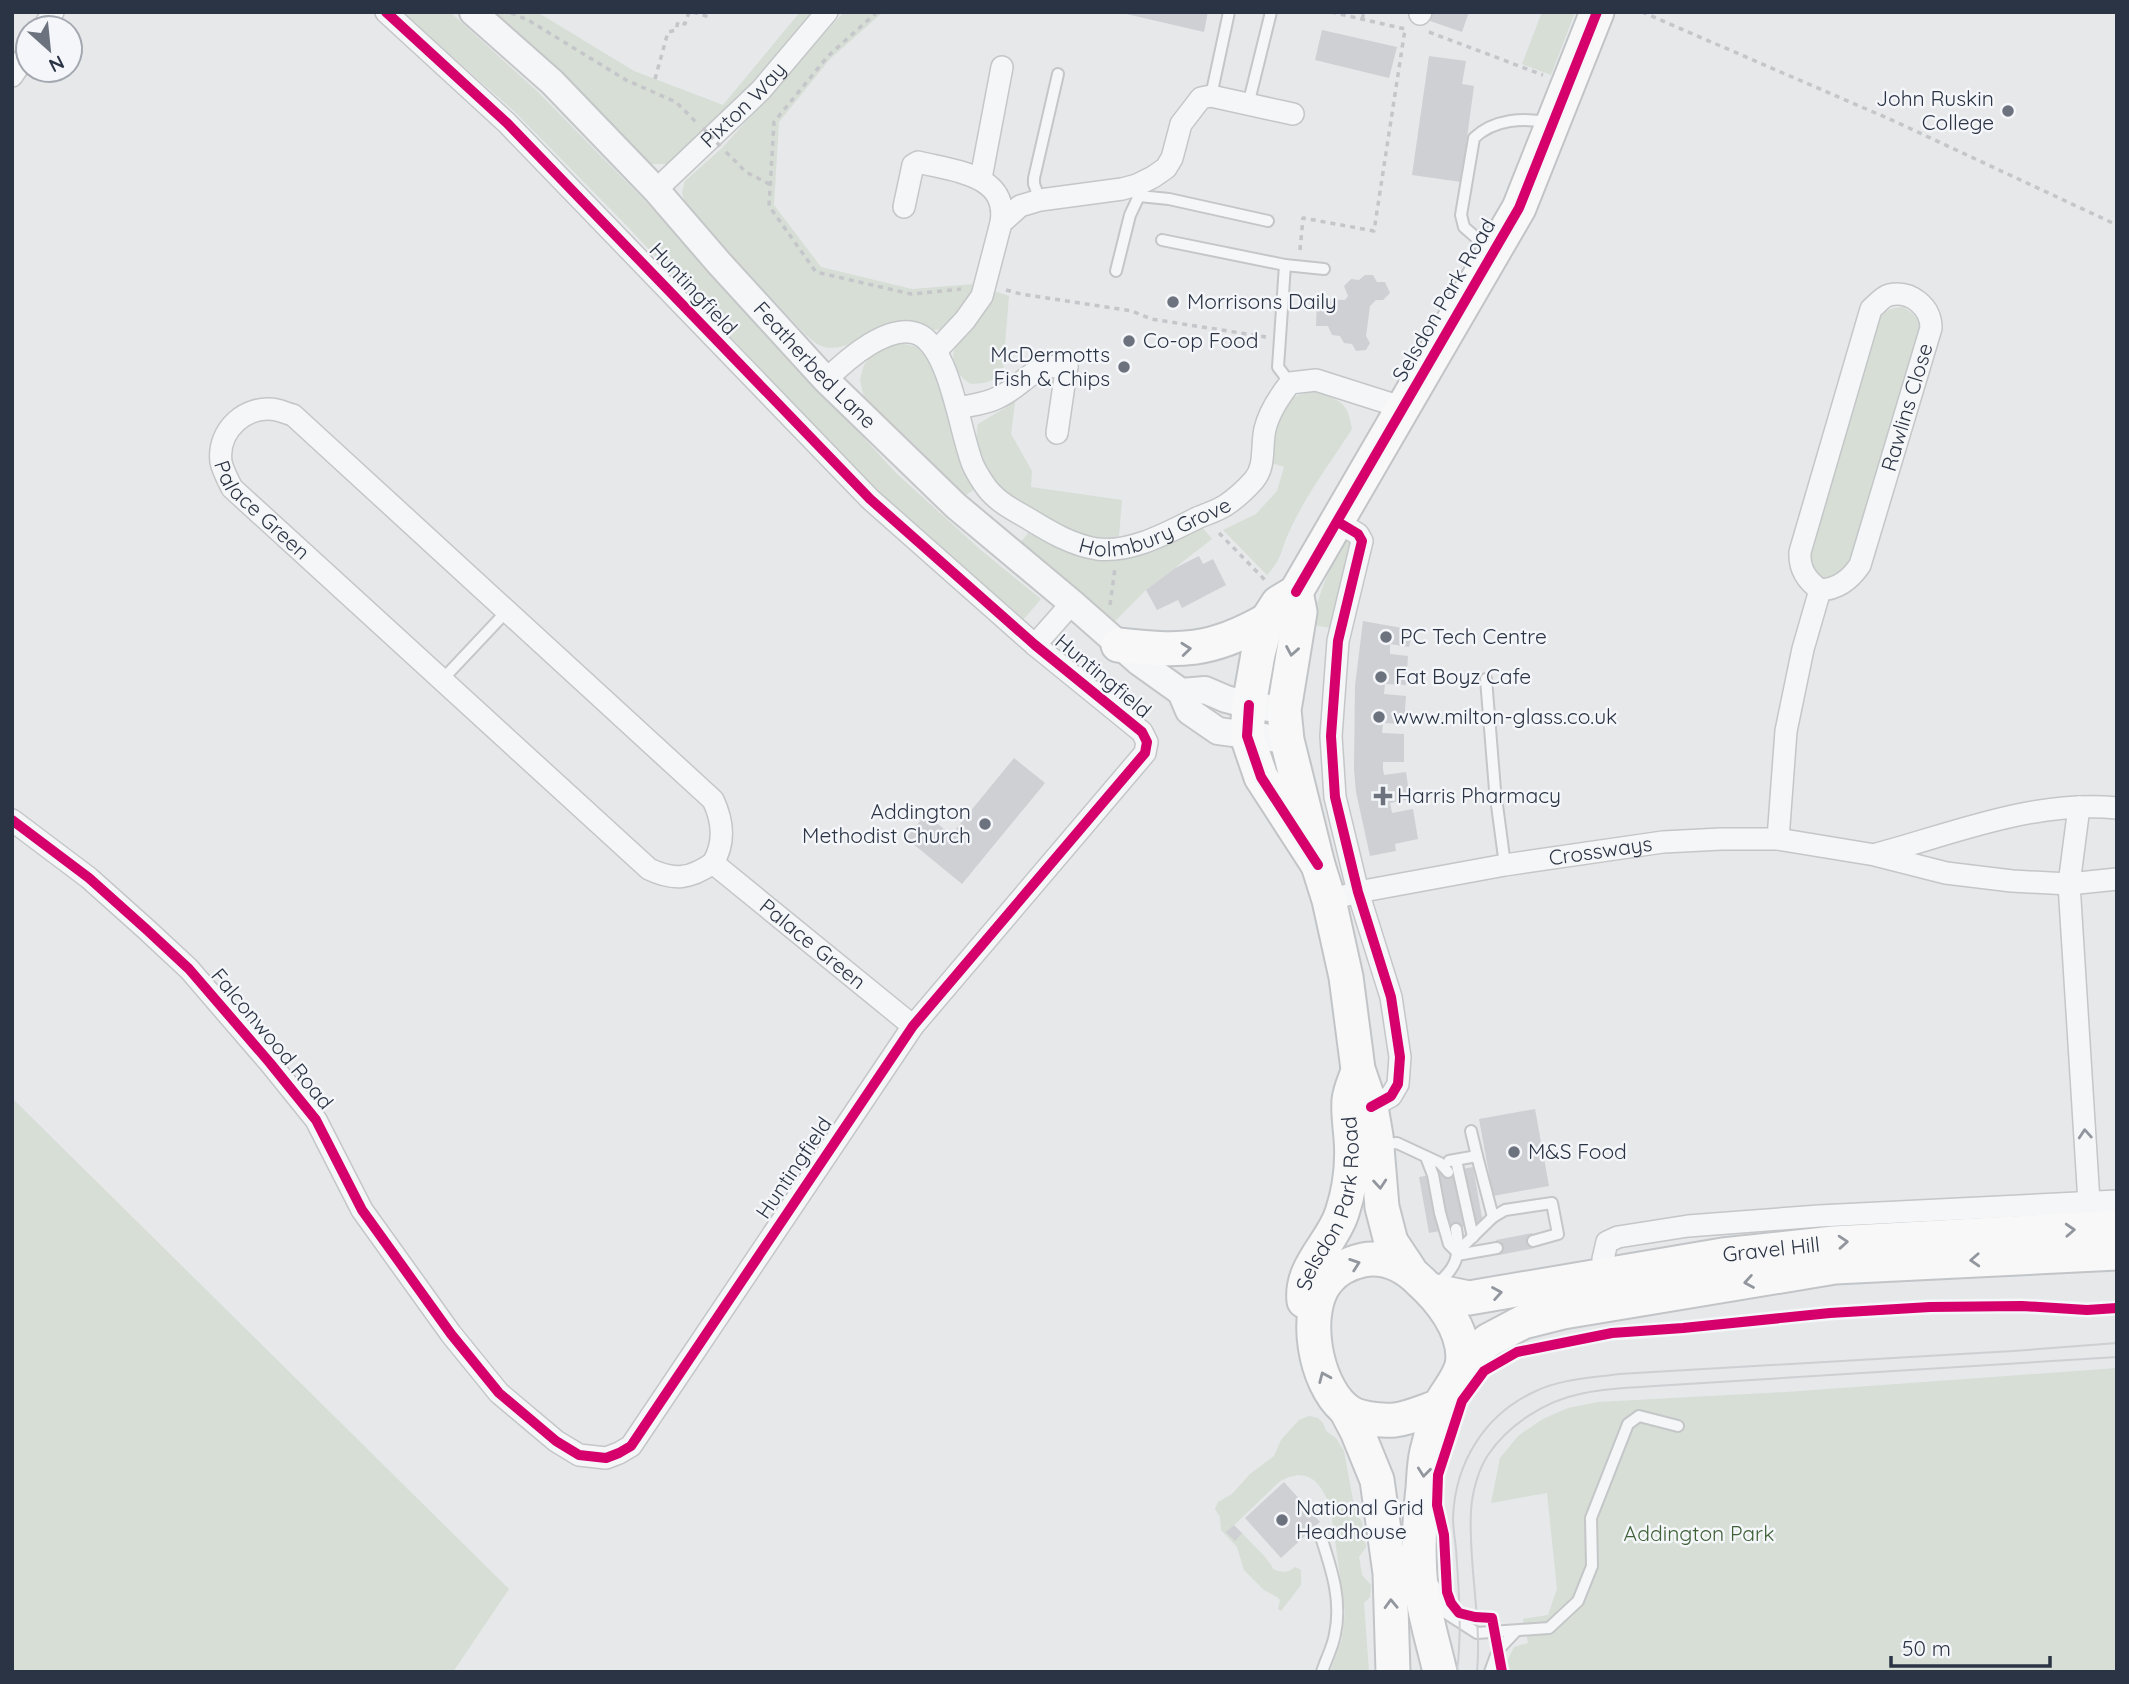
<svg xmlns="http://www.w3.org/2000/svg" width="2129" height="1684" font-family="Quicksand,sans-serif">
	<style>
		.green { fill: #d6ded6 }
		.building { fill: #ced0d3 }
		.lines { fill: none; stroke-linecap: round; stroke-linejoin: round }
		.service-casing { stroke: #c4c6c8; stroke-width: 14 }
		.minor-casing { stroke: #c4c6c8; stroke-width: 24 }
		.tertiary-casing { stroke: #c4c6c8; stroke-width: 30 }
		.primary-casing { stroke: #c2c5c8; stroke-width: 37 }
		.path { stroke: #c5c6ca; stroke-width: 3.5; stroke-dasharray: 5 5; stroke-linecap: butt }
		.service { stroke: #f5f6f7; stroke-width: 10 }
		.minor { stroke: #f5f6f7; stroke-width: 21 }
		.tertiary { stroke: #f5f6f7; stroke-width: 26 }
		.primary { stroke: #f8f8f8; stroke-width: 33 }
		.tram { stroke: #cecfd2; stroke-width: 2 }
		.path-bridge { stroke: #c5c6ca; stroke-width: 3.5; stroke-dasharray: 5 5; stroke-linecap: butt }
		.cycleway-casing { stroke: #f4f6f9; stroke-width: 15 }
		.cycleway { stroke: #d6006c; stroke-width: 10 }
		.oneway { stroke: #92969e }
		.oneway2 { stroke: #90959e }
		.poi-dot { fill: #6c737f; stroke: #f4f6f9; stroke-width: 2.5 }
		.labels { text-anchor: middle; stroke-width: 5; stroke-linejoin: round; paint-order: stroke }
		.poi-label { font-size: 21px; fill: #2b3445; stroke: #f4f6f9; text-anchor: start }
		.street-label { font-size: 21px; fill: #2b3445; stroke: #f4f6f9 }
		.park-label { font-size: 21px; fill: #3f6138; stroke: #f4f6f9 }
	</style>
	<rect width="100%" height="100%" fill="#e6e8ea"/>
	<g class="green">
		<polygon points="401,12 450,12 538,92 651,207 746,313 821,391 896,473 982,551 1041,599 1023,620 961,572 874,491 628,227 514,111"/>
		<polygon points="492,12 537,12 634,71 723,105 800,12 812,12 728,111 680,157 667,164 651,164 640,157 563,74"/>
		<path d="M844,12H883L830,59L779,122L774,205L821,267L912,289L975,284C967,299 960,320 943,328C928,335 912,320 896,323C870,327 846,357 819,345C815,343 810,338 806,335L685,205L682,192L685,181L722,148Z"/>
		<polygon points="1542,12 1575,12 1551,75 1522,64"/>
		<path d="M994,291L1009,296L1003,370C996,381 984,384 971,384C964,380 959,375 956,368C946,347 966,335 978,321C986,311 990,302 994,291Z"/>
		<path d="M1903,307C1914,314 1920,318 1921,331L1851,557C1840,574 1831,586 1812,572L1808,551L1879,320C1885,309 1891,308 1903,307Z"/>
		<polygon points="900,343 917,347 930,356 975,489 966,495 900,436 864,397 860,380 864,365 873,353 884,346"/>
		<path d="M1315,391C1341,402 1347,400 1352,429C1331,462 1305,496 1289,532C1280,551 1283,558 1267,575L1223,530L1256,514L1277,491L1284,467L1272,463C1273,441 1273,411 1293,398C1299,394 1308,393 1315,391Z"/>
		<path d="M1016,395L1011,434L1032,471L1031,487L1122,500L1119,536C1104,538 1092,539 1077,535C1065,532 1054,523 1044,517C1032,509 1018,503 1007,495C986,479 972,449 978,424L1005,408Z"/>
		<polygon points="1201,526 1212,539 1146,590 1115,621 1021,542 1028,533 1067,552 1095,558"/>
		<path d="M1347,538L1352,544L1332,628L1312,625C1319,593 1329,566 1347,538Z"/>
		<polygon points="12,1098 509,1589 453,1672 12,1672"/>
		<polygon points="2117,1368 2117,1672 1511,1672 1507,1661 1514,1647 1528,1643 1523,1619 1548,1615 1557,1589 1547,1493 1491,1503 1500,1458 1519,1435 1543,1419 1568,1408 1598,1402 1786,1392"/>
		<path d="M1309,1416L1318,1418L1323,1423L1326,1431L1336,1438L1344,1451L1355,1511L1362,1522L1366,1547L1359,1557L1362,1575L1371,1585L1370,1597L1364,1603L1369,1672H1330L1342,1639L1345,1611L1331,1512C1324,1485 1309,1464 1279,1482L1227,1532L1235,1540L1242,1533C1251,1544 1269,1558 1273,1569C1282,1573 1288,1573 1295,1567L1301,1570V1585L1281,1611L1278,1609L1280,1600L1277,1597L1264,1590L1244,1570L1237,1547L1221,1530L1220,1517L1215,1509L1218,1502L1232,1494L1250,1474L1274,1456L1281,1440L1299,1420Z"/>
	</g>
	<g class="building">
		<polygon points="1118,12 1208,12 1204,32"/>
		<polygon points="1433,12 1469,12 1462,32 1430,21"/>
		<polygon points="1322,30 1397,47 1389,78 1315,60"/>
		<polygon points="1429,56 1466,61 1462,84 1474,86 1461,182 1412,175"/>
		<polygon points="1365,275 1373,275 1377,282 1385,282 1390,293 1383,300 1376,300 1370,306 1366,336 1370,343 1366,350 1356,351 1352,344 1344,343 1340,336 1332,335 1328,326 1316,326 1317,299 1345,300 1348,296 1344,286 1351,279 1359,280"/>
		<polygon points="1199,556 1203,564 1213,559 1226,585 1182,608 1178,600 1157,610 1146,590 1175,568"/>
		<polygon points="1363,621 1413,630 1409,647 1390,644 1390,654 1408,656 1406,685 1385,684 1384,694 1406,696 1404,724 1383,723 1382,733 1404,734 1404,762 1383,762 1383,769 1384,775 1406,772 1410,799 1390,803 1392,813 1413,809 1418,839 1395,844 1396,851 1370,856 1356,792 1354,770 1355,686"/>
		<polygon points="1014,758 1045,783 962,884 906,838 926,814 951,835"/>
		<polygon points="1535,1109 1549,1186 1493,1196 1479,1119"/>
		<polygon points="1473,1167 1483,1223 1429,1233 1419,1177"/>
		<polygon points="1532,1233 1535,1248 1499,1255 1496,1240"/>
		<polygon points="1284,1482 1320,1522 1281,1558 1245,1518"/>
		<polygon points="1234,1525 1242,1533 1235,1541 1226,1532"/>
	</g>
	<g class="lines">
		<g class="service-casing">
			<g id="service">
				<polyline points="1211,96 1229,12"/>
				<polyline points="1248,105 1271,12"/>
				<polyline points="1139,196 1169,199 1268,221"/>
				<polyline points="1040,200 1034,184 1034,178 1058,74"/>
				<polyline points="1162,240 1285,265 1278,367 1290,383"/>
				<path d="M1489,249L1464,227L1461,215L1474,138C1494,119 1524,117 1550,123"/>
				<polyline points="1285,265 1324,269"/>
				<polyline points="1116,271 1130,215 1139,196 1138,191"/>
				<polyline points="1486,679 1495,790 1505,865"/>
				<polyline points="442,680 506,612"/>
				<polyline points="1382,1144 1397,1143 1440,1163 1448,1172"/>
				<polyline points="1477,1156 1493,1217"/>
				<polyline points="1426,1157 1433,1175 1440,1213 1449,1244 1457,1252 1493,1217 1505,1210 1552,1203 1558,1234 1533,1241"/>
				<polyline points="1456,1160 1473,1237"/>
				<polyline points="1449,1161 1477,1156 1471,1131"/>
				<polyline points="1457,1255 1497,1248"/>
				<path d="M1435,1286C1456,1268 1461,1257 1456,1229"/>
				<path d="M1322,1540C1332,1571 1342,1601 1335,1634C1333,1647 1326,1659 1322,1672"/>
				<polyline points="1434,1585 1446,1613 1477,1633 1549,1628 1578,1601 1592,1566 1591,1518 1628,1424 1639,1416 1678,1426"/>
				<polyline points="1490,1672 1498,1650 1515,1632"/>
			</g>
		</g>
		<g class="minor-casing">
			<g id="minor">
				<polyline points="1420,14 1421,12"/>
				<polyline points="43,28 53,12"/>
				<polyline points="12,76 28,52"/>
				<polyline points="981,178 1002,67"/>
				<path id="s1" d="M656,190L761,90L827,12"/>
				<path d="M904,207L913,165L918,162C953,171 1009,174 1001,223"/>
				<polyline points="937,350 965,320 982,296 1001,223 1020,206 1040,200 1122,189 1137,185 1153,177 1166,168 1172,158 1181,124 1201,98 1211,96 1293,114"/>
				<path id="s2" d="M826,380C846,360 891,320 920,335C951,352 960,434 973,465C976,472 980,478 984,484C995,501 1012,509 1029,519C1050,532 1072,545 1097,549C1131,553 1167,533 1197,518C1206,514 1217,511 1226,505C1235,499 1246,489 1254,480C1266,466 1261,446 1265,429C1269,412 1279,397 1290,383L1316,380L1404,408"/>
				<path d="M958,408C971,405 985,404 997,398C1025,386 1031,362 1067,367"/>
				<polyline points="1057,433 1067,364"/>
				<polyline points="1338,522 1358,534 1362,541 1338,641 1331,736 1335,797 1358,892 1391,997 1400,1057 1398,1084 1391,1096 1371,1107"/>
				<polyline points="1035,645 1072,603"/>
				<polyline points="2079,807 2069,884 2089,1202"/>
				<polyline points="12,820 89,878 146,929 189,969 270,1063 316,1120 362,1210 451,1334 499,1393 556,1441 579,1455 606,1458 619,1453 631,1446 913,1026 1145,753 1147,742 1142,732 1035,645 870,499 507,123 386,12"/>
				<path id="s3" d="M1778,839L1786,731L1803,649L1820,590C1838,589 1850,580 1860,565L1931,328C1931,307 1911,290 1889,295C1882,297 1877,304 1871,309L1800,552C1799,569 1806,580 1820,590"/>
				<path d="M1877,854C1955,833 2034,800 2117,808"/>
				<path id="s4" d="M713,863C725,843 723,821 713,800L293,415C288,414 282,411 277,410C246,404 217,430 221,462C223,471 228,480 232,488L649,869C674,881 690,879 713,863L913,1026"/>
				<path id="s5" d="M1329,900L1358,892L1505,865L1663,842L1721,839H1778L1875,855L1946,873L2012,881L2069,884L2117,879"/>
				<polyline points="1605,1274 1603,1259 1607,1242 1618,1237 1688,1226 1819,1216 2117,1201"/>
			</g>
		</g>
		<g class="tertiary-casing">
			<g id="tertiary">
				<path id="s6" d="M473,12L552,82L656,190L719,263L826,380L956,506L1072,603L1139,662L1181,692L1189,711L1218,731L1287,740"/>
				<polyline points="1181,692 1205,690 1226,699 1249,705 1284,710"/>
			</g>
		</g>
		<g class="primary-casing">
			<g id="primary">
				<polyline points="1296,592 1300,612 1284,710 1287,740 1318,865 1329,900 1346,977 1358,1069 1371,1107 1376,1136 1382,1207 1391,1242 1409,1269"/>
				<path d="M1118,645C1181,652 1211,652 1267,620"/>
				<polyline points="1318,865 1261,777 1247,736 1249,705 1258,654 1267,620 1278,603 1296,592 1519,208 1597,12"/>
				<path id="s7" d="M1430,1290L1469,1298L1723,1255L1834,1243L2117,1227"/>
				<path id="s8" d="M1304,1301C1300,1267 1332,1244 1342,1213C1350,1189 1353,1163 1351,1138C1350,1125 1348,1113 1349,1100C1350,1091 1354,1082 1357,1074"/>
				<polyline points="1463,1360 1489,1340 1523,1322 1563,1312 1835,1267 2117,1253"/>
				<polyline points="1346,1410 1357,1431 1377,1480 1390,1573 1393,1672"/>
				<path d="M1440,1672C1434,1646 1426,1620 1422,1594C1417,1559 1419,1523 1423,1488C1424,1476 1424,1463 1427,1451C1431,1437 1434,1419 1440,1405C1447,1391 1463,1375 1463,1358C1463,1328 1441,1300 1420,1281C1405,1266 1385,1256 1363,1260C1350,1263 1336,1269 1327,1281C1302,1312 1315,1383 1344,1408C1355,1419 1380,1421 1395,1420C1410,1418 1425,1411 1440,1406"/>
			</g>
		</g>
		<g class="path">
			<polyline points="693,12 706,16 707,12"/>
			<polyline points="877,12 828,56 774,122 769,206 816,272 911,294 961,289"/>
			<polyline points="1331,12 1405,29"/>
			<polyline points="1642,12 1894,121 2117,225"/>
			<polyline points="511,13 528,20 626,80 676,102 696,122"/>
			<polyline points="1362,19 1364,12"/>
			<polyline points="1429,32 1543,75"/>
			<polyline points="655,79 668,32 676,30 678,22 685,24 689,12"/>
			<polyline points="726,152 746,172 771,185"/>
			<polyline points="1300,250 1303,218 1374,231 1405,29"/>
			<polyline points="1006,290 1021,294 1132,311 1151,319 1266,337"/>
			<polyline points="1219,533 1265,580"/>
			<polyline points="1110,605 1115,568"/>
		</g>
		<use href="#service" class="service"/>
		<use href="#minor" class="minor"/>
		<use href="#tertiary" class="tertiary"/>
		<use href="#primary" class="primary"/>
		<g class="tram">
			<path d="M1457,1672C1462,1631 1459,1590 1456,1549C1455,1539 1453,1528 1453,1518C1455,1462 1485,1414 1536,1391C1561,1379 1591,1378 1619,1374L2013,1351L2117,1343"/>
			<path d="M1477,1672C1482,1620 1468,1563 1471,1511C1472,1493 1478,1470 1488,1455C1508,1425 1545,1401 1580,1394C1604,1388 1630,1388 1655,1386L2117,1357"/>
		</g>
		<polyline class="path-bridge" points="703,128 722,148"/>
		<g class="cycleway-casing">
			<g id="cycleway">
				<polyline points="1338,522 1358,534 1362,541 1338,641 1331,736 1335,797 1358,892 1391,997 1400,1057 1398,1084 1391,1096 1371,1107"/>
				<polyline points="1296,592 1519,208 1597,12"/>
				<polyline points="1249,705 1247,736 1261,777 1318,865"/>
				<polyline points="12,820 89,878 146,929 189,969 270,1063 316,1120 362,1210 451,1334 499,1393 556,1441 579,1455 606,1458 619,1453 631,1446 913,1026 1145,753 1147,742 1142,732 1035,645 870,499 507,123 386,12"/>
				<polyline points="1502,1672 1492,1618 1475,1617 1459,1613 1451,1603 1447,1592 1444,1535 1437,1505 1438,1475 1462,1401 1484,1371 1517,1352 1612,1333 1683,1328 1830,1313 1930,1307 2022,1306 2087,1310 2117,1308"/>
			</g>
		</g>
		<use href="#cycleway" class="cycleway"/>
	</g>
	<defs><path id="oneway-chevron" d="M-2-3.5L2.5 0L-2 3.5" fill="none" stroke-width="1.6" stroke-linecap="round" stroke-linejoin="round" transform="scale(1.75)"/></defs>
	<g class="oneway">
		<use href="#oneway-chevron" transform="translate(1186 649) rotate(-6)"/>
		<use href="#oneway-chevron" transform="translate(1292 651) rotate(100)"/>
		<use href="#oneway-chevron" transform="translate(1380 1184) rotate(85)"/>
		<use href="#oneway-chevron" transform="translate(2070 1230) rotate(-3)"/>
		<use href="#oneway-chevron" transform="translate(1843 1242) rotate(-4)"/>
		<use href="#oneway-chevron" transform="translate(1975 1260) rotate(177)"/>
		<use href="#oneway-chevron" transform="translate(1355 1264) rotate(-19)"/>
		<use href="#oneway-chevron" transform="translate(1749 1282) rotate(170)"/>
		<use href="#oneway-chevron" transform="translate(1497 1293) rotate(-10)"/>
		<use href="#oneway-chevron" transform="translate(1324 1377) rotate(-113)"/>
		<use href="#oneway-chevron" transform="translate(1424 1472) rotate(96)"/>
		<use href="#oneway-chevron" transform="translate(1391 1604) rotate(-92)"/>
	</g>
	<use class="oneway2" href="#oneway-chevron" transform="translate(2085 1134) rotate(-94)"/>
	<g class="poi-dot">
		<circle cx="2008" cy="111" r="7"/>
		<circle cx="1173" cy="302" r="7"/>
		<circle cx="1129" cy="341" r="7"/>
		<circle cx="1124" cy="367" r="7"/>
		<circle cx="1386" cy="637" r="7"/>
		<circle cx="1381" cy="677" r="7"/>
		<circle cx="1379" cy="717" r="7"/>
		<path d="M1379.5 785.5h7v7h7v7h-7v7h-7v-7h-7v-7h7z"/>
		<circle cx="985" cy="824" r="7"/>
		<circle cx="1514" cy="1152" r="7"/>
		<circle cx="1282" cy="1520" r="7"/>
	</g>
	<g class="labels">
		<g class="poi-label">
			<text x="1994" y="106" text-anchor="end">John Ruskin<tspan x="1994" dy="24">College</tspan></text>
			<text x="1187" y="309">Morrisons Daily</text>
			<text x="1143" y="348">Co-op Food</text>
			<text x="1110" y="362" text-anchor="end">McDermotts<tspan x="1110" dy="24">Fish &amp; Chips</tspan></text>
			<text x="1400" y="644">PC Tech Centre</text>
			<text x="1395" y="684">Fat Boyz Cafe</text>
			<text x="1393" y="724">www.milton-glass.co.uk</text>
			<text x="1397" y="803">Harris Pharmacy</text>
			<text x="971" y="819" text-anchor="end">Addington<tspan x="971" dy="24">Methodist Church</tspan></text>
			<text x="1528" y="1159">M&amp;S Food</text>
			<text x="1296" y="1515">National Grid<tspan x="1296" dy="24">Headhouse</tspan></text>
		</g>
		<g class="street-label">
			<text dy="7" stroke="none"><textPath href="#s1" startOffset="122">Pixton Way</textPath></text>
			<text transform="translate(693 289) rotate(47)" y="7">Huntingfield</text>
			<text transform="translate(1444 300) rotate(-60)" y="7">Selsdon Park Road</text>
			<text dy="7" stroke="none"><textPath href="#s6" startOffset="492">Featherbed Lane</textPath></text>
			<text dy="7" stroke="none"><textPath href="#s3" startOffset="467">Rawlins Close</textPath></text>
			<text dy="7" stroke="none"><textPath href="#s4" startOffset="805">Palace Green</textPath></text>
			<text dy="7" stroke="none"><textPath href="#s2" startOffset="469">Holmbury Grove</textPath></text>
			<text transform="translate(1103 676) rotate(40)" y="7">Huntingfield</text>
			<text dy="7" stroke="none"><textPath href="#s5" startOffset="276">Crossways</textPath></text>
			<text dy="7" stroke="none"><textPath href="#s4" startOffset="1531">Palace Green</textPath></text>
			<text transform="translate(272 1039) rotate(50)" y="7">Falconwood Road</text>
			<text transform="translate(794 1168) rotate(-56)" y="7">Huntingfield</text>
			<text dy="7" stroke="none"><textPath href="#s8" startOffset="103">Selsdon Park Road</textPath></text>
			<text dy="7" stroke="none"><textPath href="#s7" startOffset="346">Gravel Hill</textPath></text>
		</g>
		<g class="park-label">
			<text x="1699" y="1541">Addington Park</text>
		</g>
	</g>
	<rect width="2129" height="1684" fill="none" stroke="#2b3445" stroke-width="28"/>
	<g transform="translate(49 49) rotate(153)"><circle r="33" fill="#f4f6f9" stroke="#a4a8b1" stroke-width="2"/>
	<path d="M0-5L12 26L0 18L-12 26Z" fill="#6c737f"/>
	<text y="-10" font-size="19" font-weight="bold" text-anchor="middle" fill="#2b3445">N</text>
	</g>
	<path d="M1891 1656v10h159v-10" fill="none" stroke="#2b3445" stroke-width="3.5"/>
	<text x="1902" y="1656" font-size="21" fill="#2b3445" stroke="#f4f6f9" stroke-width="5" paint-order="stroke">50 m</text>
</svg>
